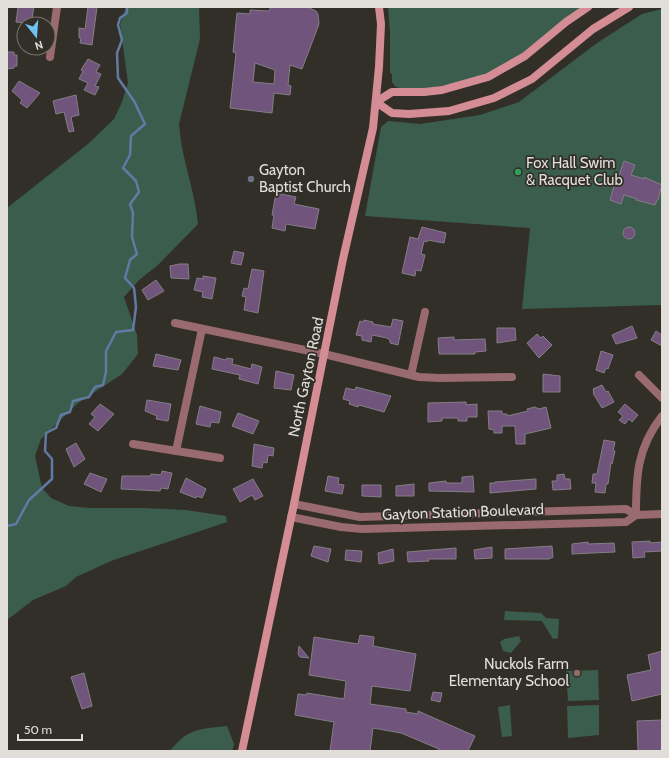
<svg xmlns="http://www.w3.org/2000/svg" width="669" height="758" font-family="Cabin,sans-serif">
	<style>
		.green { fill: #3b5d4e }
		.lines { fill: none; stroke-linecap: round; stroke-linejoin: round }
		.stream { stroke: #617aa3; stroke-width: 2.5 }
		.building { fill: #71547b; stroke: #847e86; fill-rule: evenodd }
		.street { stroke: #996b70; stroke-width: 8 }
		.secondary { stroke: #d48c95; stroke-width: 8 }
		.leisure-dot { fill: #2e9e5b; stroke: #322f28; stroke-width: 1.5 }
		.worship-dot { fill: #6b7280; stroke: #322f28; stroke-width: 1.5 }
		.education-dot { fill: #8d6e63; stroke: #322f28; stroke-width: 1.5 }
		.labels { text-anchor: middle; stroke-width: 3.5; stroke-linejoin: round; paint-order: stroke }
		.poi-label { font-size: 15px; fill: #e1deda; stroke: #322f28; text-anchor: start }
		.street-label { font-size: 15px; fill: #e1deda; stroke: #322f28 }
	</style>
	<rect width="100%" height="100%" fill="#322f28"/>
	<g class="green">
		<path d="M126,7H199L200,39L179,124C181,158 195,190 198,224L158,265L139,280L124,297L137,335L138,354L122,374L78,403L41,439L35,456L42,488L51,498L69,506L90,508H144L186,510L226,516L227,522L111,561L76,577L66,586L33,600L7,620V208L88,144L114,119L122,102L128,83L120,24Z"/>
		<path d="M388,7H582C563,22 545,39 525,53C489,78 447,88 404,89L396,87L392,82V74L390,73V33Z"/>
		<polygon points="662,9 662,305 522,309 530,228 365,216 381,127 388,121 420,124 480,115 519,102 597,43 642,14"/>
		<polygon points="505,611 541,613 546,618 559,619 558,638 553,639 542,621 504,620"/>
		<polygon points="519,636 521,641 511,653 503,651 500,642 504,639"/>
		<polygon points="598,670 599,700 568,701 566,671"/>
		<polygon points="510,705 512,736 502,737 498,707"/>
		<polygon points="599,705 599,735 568,738 567,706"/>
		<path d="M227,726L234,744L232,751H170C188,728 200,729 227,726Z"/>
	</g>
	<g class="lines">
		<polyline class="stream" points="7,526 16,524 29,500 52,479 52,459 45,451 46,433 56,428 61,415 70,412 73,401 89,397 95,387 103,385 106,372 106,351 116,332 133,330 136,307 134,288 125,278 130,260 137,254 132,237 133,213 130,204 139,192 136,181 123,168 130,155 131,136 145,124 134,101 118,78 117,53 122,40 118,25 120,18 127,13 127,7"/>
	</g>
	<g class="building">
		<polygon points="18,7 34,7 31,24 16,22"/>
		<polygon points="88,7 97,7 92,45 80,43 81,38 79,38 79,28 85,29"/>
		<path d="M271,7H307L316,11L318,14L319,24L302,69L290,65L288,85L291,86L290,95L274,93L272,113L230,108L236,53L233,52L237,13L250,14V10L269,11ZM255,63L275,70L274,84L253,82Z"/>
		<polygon points="7,52 14,52 14,55 17,55 17,66 14,66 14,68 7,69"/>
		<polygon points="88,59 100,65 96,72 101,74 95,86 99,87 95,95 84,90 88,83 79,79 83,71 81,70"/>
		<polygon points="19,81 40,93 27,108 20,103 22,100 12,91"/>
		<polygon points="76,95 79,115 71,117 74,131 69,132 64,112 56,114 53,101"/>
		<polygon points="624,161 635,165 631,175 644,179 644,177 662,185 658,200 657,200 655,205 636,200 637,199 624,195 621,204 610,200 617,176 619,176"/>
		<polygon points="276,193 296,197 294,204 319,209 315,229 286,224 285,231 272,228 274,215 272,215"/>
		<circle cx="629" cy="233" r="6"/>
		<polygon points="422,227 446,233 444,243 427,240 427,242 424,241 421,254 425,255 421,271 416,270 415,276 402,273 410,237 418,239"/>
		<polygon points="234,251 244,253 241,265 231,263"/>
		<polygon points="179,264 188,264 189,279 171,278 170,266"/>
		<polygon points="252,269 264,271 258,313 244,310 246,297 242,296 244,288 248,289"/>
		<polygon points="203,276 216,278 212,299 202,297 203,292 194,290 197,278 203,279"/>
		<polygon points="156,280 164,291 148,300 142,290"/>
		<polygon points="393,319 403,321 398,345 390,343 390,340 387,338 372,335 371,342 362,340 362,336 356,335 360,321 363,322 364,320 373,322 373,324 391,327"/>
		<polygon points="632,326 637,338 616,344 612,335"/>
		<polygon points="497,328 515,328 516,340 497,343"/>
		<polygon points="656,331 662,335 662,346 651,340"/>
		<polygon points="537,334 541,338 543,336 552,345 539,358 527,343"/>
		<polygon points="454,337 454,340 485,339 486,351 475,352 475,354 439,354 438,338"/>
		<polygon points="601,351 613,355 608,369 606,368 604,373 596,370"/>
		<polygon points="156,354 181,360 178,370 153,366"/>
		<polygon points="214,357 226,360 227,358 233,359 232,364 251,369 252,364 262,367 258,384 239,379 240,375 212,369"/>
		<polygon points="276,371 294,375 291,390 274,388"/>
		<polygon points="543,374 560,376 560,392 543,392"/>
		<polygon points="602,385 606,392 608,391 614,402 602,408 593,393 594,393 593,389"/>
		<polygon points="356,387 391,396 384,412 359,405 358,407 349,404 350,401 343,399 346,388 355,390"/>
		<polygon points="147,400 171,404 168,421 156,419 157,416 145,411"/>
		<polygon points="466,402 466,405 477,404 477,417 467,417 467,421 458,421 458,418 442,418 442,421 428,422 428,403"/>
		<polygon points="100,404 114,414 98,431 89,424 95,417 91,414"/>
		<polygon points="625,404 638,415 632,422 629,419 625,424 619,420 623,416 618,412"/>
		<polygon points="200,406 221,412 219,423 211,422 210,427 196,424"/>
		<polygon points="535,407 539,409 546,407 551,428 525,434 525,444 516,444 515,426 502,426 502,433 494,433 494,430 489,429 488,411 502,411 502,414 507,414 507,416 528,411 527,409"/>
		<polygon points="238,413 259,421 253,434 232,426"/>
		<polygon points="604,440 615,442 613,451 615,451 612,464 611,463 608,484 606,484 605,493 595,492 596,483 592,483 593,474 597,474"/>
		<polygon points="76,443 85,459 74,467 66,449"/>
		<polygon points="254,444 274,448 273,456 268,455 267,463 263,462 262,468 252,466"/>
		<polygon points="162,471 172,473 168,489 161,488 160,491 121,489 122,476 151,476 151,474 161,475"/>
		<polygon points="90,473 107,479 101,492 84,484"/>
		<polygon points="564,474 565,479 570,479 571,489 553,490 552,481 557,481 557,475"/>
		<polygon points="328,476 339,478 338,484 344,485 342,494 325,491"/>
		<polygon points="473,476 474,492 429,491 429,483 446,481 446,483 462,483 462,477"/>
		<polygon points="186,478 206,489 202,498 197,496 196,498 193,497 180,492"/>
		<polygon points="253,479 263,496 255,500 252,495 240,502 233,489"/>
		<polygon points="536,479 536,489 490,493 490,483 495,483 495,482"/>
		<polygon points="414,484 414,496 396,496 396,486"/>
		<polygon points="362,485 381,485 381,497 362,496"/>
		<polygon points="650,541 650,543 662,542 662,551 644,552 645,557 633,558 632,542"/>
		<polygon points="588,542 588,544 614,543 615,552 572,554 572,544"/>
		<polygon points="314,546 331,549 328,562 311,556"/>
		<polygon points="552,546 553,557 549,559 505,559 505,549"/>
		<polygon points="492,547 492,558 475,559 474,550"/>
		<polygon points="456,548 456,559 428,559 429,561 408,562 407,552"/>
		<polygon points="393,549 394,561 379,564 378,553"/>
		<polygon points="346,550 362,551 361,562 345,560"/>
		<polygon points="360,635 374,637 373,646 416,654 410,691 372,686 370,704 406,709 406,712 418,714 418,711 475,736 468,751 438,751 439,749 401,733 373,728 370,751 330,751 334,722 295,715 298,694 306,695 307,693 344,699 346,681 309,675 314,637 358,644"/>
		<polygon points="299,646 309,658 300,657 298,654"/>
		<polygon points="662,651 662,694 632,701 627,675 651,670 648,655"/>
		<polygon points="84,673 92,706 82,709 71,677"/>
		<polygon points="433,692 442,693 440,702 431,700"/>
		<polygon points="662,720 662,751 638,751 637,721"/>
	</g>
	<g class="lines">
		<g class="street">
			<polyline points="50,57 57,7"/>
			<polyline points="175,323 324,354 419,377 439,378 512,377"/>
			<polyline points="411,375 425,312"/>
			<polyline points="639,375 662,398"/>
			<polyline points="133,444 220,458"/>
			<polyline points="176,451 202,329"/>
			<polyline points="294,504 360,517 626,509 636,515"/>
			<path d="M636,515C636,476 637,448 662,416"/>
			<polyline points="291,517 341,527 362,529 626,522 636,515 662,514"/>
		</g>
		<g class="secondary">
			<polyline points="588,7 566,22 525,56 488,77 442,90 424,92 392,92 376,102 392,113 409,114 449,111 494,98 532,79 593,29 629,7"/>
			<polyline points="242,751 294,504 343,259 373,128 379,67 381,24 379,7"/>
		</g>
	</g>
	<circle class="leisure-dot" cx="518" cy="172" r="4"/>
	<circle class="worship-dot" cx="251" cy="179" r="4"/>
	<circle class="education-dot" cx="577" cy="673" r="4"/>
	<g class="labels">
		<g class="poi-label">
			<text x="526" y="168">Fox Hall Swim<tspan x="526" dy="17">&amp; Racquet Club</tspan></text>
			<text x="259" y="175">Gayton<tspan x="259" dy="17">Baptist Church</tspan></text>
			<text x="569" y="669" text-anchor="end">Nuckols Farm<tspan x="569" dy="17">Elementary School</tspan></text>
		</g>
		<g class="street-label">
			<text transform="translate(306 377) rotate(-78)" y="5">North Gayton Road</text>
			<text transform="translate(463 512) rotate(-2)" y="5">Gayton Station Boulevard</text>
		</g>
	</g>
	<rect width="669" height="758" fill="none" stroke="#e1deda" stroke-width="16"/>
	<g transform="translate(36 36) rotate(163)"><circle r="19" fill="#322f28" stroke="#78756f"/>
	<path d="M0-3L7 15L0 10L-7 15Z" fill="#6cc3f2"/>
	<text y="-6" font-size="11" font-weight="bold" text-anchor="middle" fill="#e1deda">N</text>
	</g>
	<path d="M18 734v6h64v-6" fill="none" stroke="#e1deda" stroke-width="2"/>
	<text x="24" y="734" font-size="12" fill="#e1deda" stroke="#322f28" stroke-width="3" paint-order="stroke">50 m</text>
</svg>
